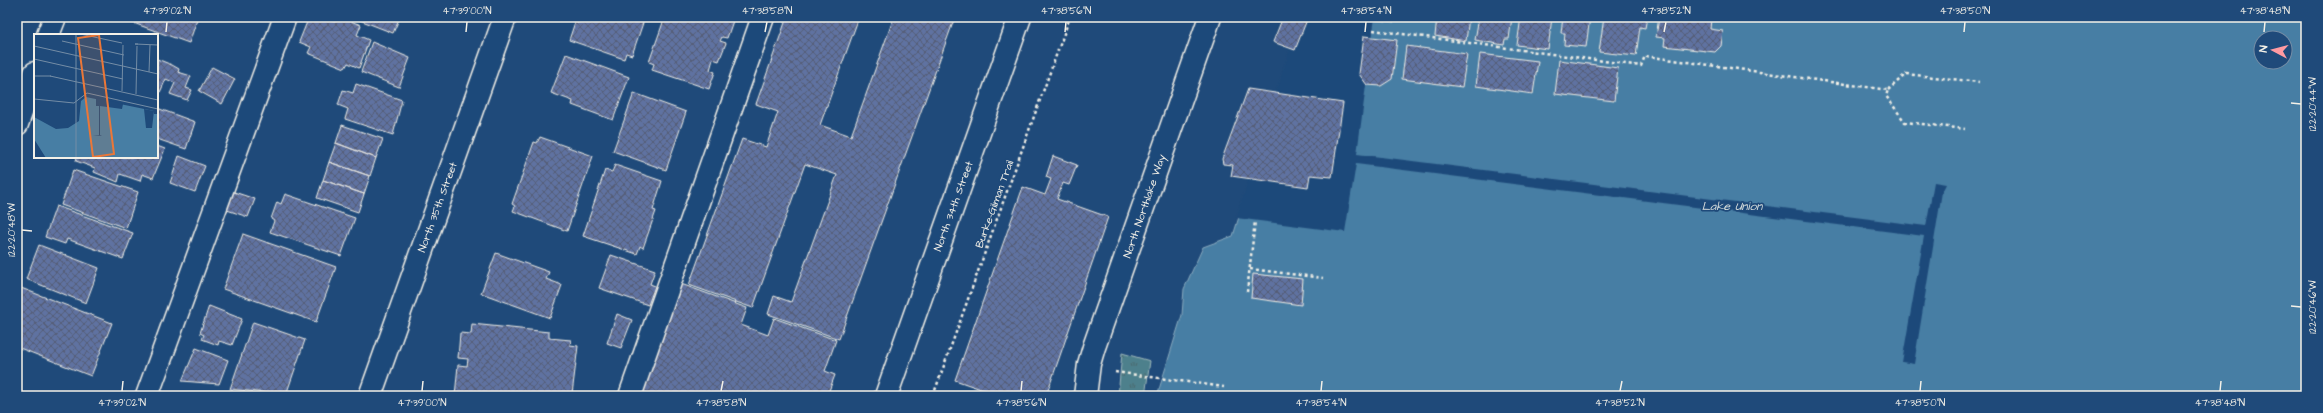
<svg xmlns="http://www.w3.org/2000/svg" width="2323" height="413" viewBox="0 0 2323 413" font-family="'Architects Daughter',sans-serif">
<defs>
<pattern id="park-tufts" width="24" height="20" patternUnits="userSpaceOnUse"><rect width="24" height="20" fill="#4d808c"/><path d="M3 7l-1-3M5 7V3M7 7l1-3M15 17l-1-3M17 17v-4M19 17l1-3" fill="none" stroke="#4b676c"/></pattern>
<pattern id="building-cross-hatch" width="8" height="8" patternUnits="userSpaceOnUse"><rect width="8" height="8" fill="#5e72a1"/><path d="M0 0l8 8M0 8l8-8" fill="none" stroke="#545d74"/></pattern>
</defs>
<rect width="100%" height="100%" fill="#1f4a7a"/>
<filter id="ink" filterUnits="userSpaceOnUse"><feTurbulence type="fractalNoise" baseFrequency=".025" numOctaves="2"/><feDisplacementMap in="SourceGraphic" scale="8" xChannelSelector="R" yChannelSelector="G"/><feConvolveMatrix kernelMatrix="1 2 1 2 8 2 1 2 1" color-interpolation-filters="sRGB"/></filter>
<g filter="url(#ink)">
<path fill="url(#park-tufts)" stroke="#a0b8ba" d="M1122 353 1150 361 1145 396H1118Z"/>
<path fill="#477ea4" stroke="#8cacbf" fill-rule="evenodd" d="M1302 17H2306V396H1157L1182 315 1184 289 1203 247 1233 236ZM2261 38H2285V62H2261Z"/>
<path fill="#1f4a7a" d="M1300 17H1375L1357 154 1926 226 1934 182 1946 184 1942 192 1914 364 1902 362 1924 236 1356 164 1345 232 1236 218Z"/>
<path fill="url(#building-cross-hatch)" stroke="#f4f1e8" d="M126 17H198L189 43 125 20Z
M309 17H322L335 22 337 17H340L361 25 357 35 369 40 359 68 348 63 345 68 308 53 311 47 299 42Z
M352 17H400L393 33Z
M580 17H645L632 55 626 53 624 59 569 40 575 22 578 23Z
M665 17 734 18 727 38 722 37 720 41 726 43 719 61 713 59 710 70 715 72 709 89 652 70 654 64 649 62Z
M787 17H859L820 125 851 136 894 17H955L839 339 768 314 774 296 791 302 837 175 805 164 753 308 689 285 742 139 766 147 778 112 756 104Z
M1283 17H1308L1295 50 1273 42Z
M1357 17H1394V22Z
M1437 17H1469L1466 41 1435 36Z
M1479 17H1512L1509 39H1505L1504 45 1475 40Z
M1521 17H1552L1548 49 1517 45Z
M1563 17H1590L1586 47 1564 45 1565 33H1561Z
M1604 17H1647L1645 28 1640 27 1636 56 1599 52Z
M1659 17H1702L1711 19 1710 29 1723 31 1721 46 1715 52 1664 46 1665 38 1656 37Z
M1364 36 1397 40 1392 79 1381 86 1367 85 1359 74Z
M372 42 410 58 399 87 361 72Z
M1406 46 1467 54 1462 87 1402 79Z
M566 54 629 77 613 120 572 105 573 101 551 93Z
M1480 54 1538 61 1533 94 1476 86Z
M157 59 172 65 179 69 178 72 191 76 186 88 192 90 187 100 170 94 175 83 166 79 157 99Z
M1559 60 1618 68 1614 101 1555 94Z
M212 67 235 79 222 104 199 91Z
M356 84 402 100 393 135 345 119 348 109 338 105 343 90 353 93Z
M1248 89 1343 103 1332 177 1310 175 1308 187 1231 176 1233 165 1223 164 1222 159Z
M634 93 686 112 666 170 613 151Z
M157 108 195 122 186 149 157 139Z
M342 125 383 139 376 158 336 143Z
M540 137 593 156 567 231 513 211 515 206 512 204 534 142 537 143Z
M336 143 376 158 370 176 329 162Z
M157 146 165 149 153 178 142 174 140 181 120 174 118 182 94 172 95 168 76 161 77 157H157Z
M179 156 205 166 195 192 170 183Z
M1053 156 1077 165 1069 185 1063 183 1057 199 1108 217 1046 396H1001L955 380 1023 187 1045 195 1051 179 1046 177Z
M329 162 370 176 364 194 323 180Z
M615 165 662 181 653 210 656 211 643 248 640 246 637 254 583 236 605 170 612 172Z
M73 170 138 192 126 228 61 205Z
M323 180 364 194 358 212 317 198Z
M228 190 255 199 248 217 221 208Z
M285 194 355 218 341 256 270 232 274 221 271 219 277 202 281 204Z
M56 206 133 233 123 259 67 239 65 244 45 237Z
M243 234 336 267 316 322 223 289Z
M39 245 99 268 86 303 26 279Z
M496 253 549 272 546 279 562 285 550 318 481 293Z
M611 255 655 270 650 284 655 286 648 305 599 288Z
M1253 274 1303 279 1301 305 1251 298Z
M681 284 747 308 741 325 768 335 774 318 836 340 825 371 835 375 827 396H640Z
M21 288 112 323 91 376 17 347V297Z
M209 306 242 319 232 345 219 341 218 345 202 339 204 335 200 333Z
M617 314 632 320 621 348 607 343Z
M253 322 305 340 286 395 230 389Z
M472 324 549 332V338L571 340 570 345 578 346 572 394 565 393V396H455L458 365 467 366 468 359 458 358 460 333 471 334Z
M196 348 228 360 219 384 182 381Z"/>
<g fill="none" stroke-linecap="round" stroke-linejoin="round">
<defs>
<path id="minor" d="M48 35 55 17
M17 124 35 73
M147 396 285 17
M370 396 505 17
M630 396 763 17
M886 396 1020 17
M1085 396 1089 364 1094 347 1210 17"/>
</defs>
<use href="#minor" stroke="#f4f1e8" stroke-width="25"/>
<path stroke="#f4f1e8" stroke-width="2.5" stroke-dasharray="3 3" stroke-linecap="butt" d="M1373 30 1641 66 1645 56 1888 90 1886 96 1905 122 1965 129
M1888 90 1906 74 1979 82
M1250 269 1323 278
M1247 292 1255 221
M1115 372 1224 387
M933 396 1070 17"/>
<use href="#minor" stroke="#1f4a7a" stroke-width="22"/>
</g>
</g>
<path fill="none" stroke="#f4f1e8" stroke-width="1.5" d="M166 32 167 22M466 32 467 22M765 32 767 22M1065 32 1066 22M1365 32 1366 22M1664 32 1666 22M1964 32 1965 22M2264 32 2265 22M2291 103 2301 104M22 230 32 231M2291 306 2301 307M122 391 123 381M422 391 423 381M721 391 723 381M1021 391 1022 381M1321 391 1322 381M1620 391 1622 381M1920 391 1921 381M2220 391 2221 381"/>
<g text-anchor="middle" stroke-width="3.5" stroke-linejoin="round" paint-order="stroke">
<g font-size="11" fill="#f4f1e8" stroke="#1f4a7a">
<text transform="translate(994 204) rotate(-70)" y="4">Burke-Gilman Trail</text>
<text transform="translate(953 206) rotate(-70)" y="4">North 34th Street</text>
<text transform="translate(1144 206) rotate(-71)" y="4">North Northlake Way</text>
<text transform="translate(437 207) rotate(-70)" y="4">North 35th Street</text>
</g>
<g font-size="12" font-style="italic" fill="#dae0de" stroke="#1f4a7a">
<text x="1732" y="210">Lake Union</text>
</g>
</g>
<g transform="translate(34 34)">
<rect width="124" height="124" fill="#1f4a7a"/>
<path d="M52 63 120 77V80H124V124H12L0 105V83L22 95 34 94 45 87 47 67Z" fill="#477ea4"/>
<path d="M62 64 89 70 88 75 66 72V101L68 102 59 101H65V72H62ZM110 75 120 77 118 94H112Z" fill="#1f4a7a"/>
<path fill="none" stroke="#748da6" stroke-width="1" d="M42 0V124M46 0 88 9M28 7 90 21M104 10H101L124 11M0 12 124 40M0 25 89 45M115 38 116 11M0 42H17M16 42 124 66M88 57 89 11M102 60 103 12M0 65 40 69 53 59 124 75"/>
<path fill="#ea7738" fill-opacity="0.15" stroke="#ea7738" stroke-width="2" d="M65 1 80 120 59 123 44 4Z"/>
<rect width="124" height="124" fill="none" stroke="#f4f1e8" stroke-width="2"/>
</g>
<rect width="2323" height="413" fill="none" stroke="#1f4a7a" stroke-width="44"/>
<g transform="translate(2273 50) rotate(277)"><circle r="19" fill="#1f4a7a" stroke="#748da6"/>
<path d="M0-3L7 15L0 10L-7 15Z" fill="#ff9aa2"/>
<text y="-6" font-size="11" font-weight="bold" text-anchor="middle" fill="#f4f1e8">N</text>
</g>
<rect x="22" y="22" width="2279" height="369" fill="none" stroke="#f4f1e8" stroke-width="1.5"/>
<g font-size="10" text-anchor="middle" fill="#f4f1e8">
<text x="167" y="14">47°39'02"N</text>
<text x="467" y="14">47°39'00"N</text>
<text x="767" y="14">47°38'58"N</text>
<text x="1066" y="14">47°38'56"N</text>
<text x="1366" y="14">47°38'54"N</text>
<text x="1666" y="14">47°38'52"N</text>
<text x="1965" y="14">47°38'50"N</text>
<text x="2265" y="14">47°38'48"N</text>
<text transform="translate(2312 104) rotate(-90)" y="4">122°20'44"W</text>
<text transform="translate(11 230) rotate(-90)" y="4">122°20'48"W</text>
<text transform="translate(2312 307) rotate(-90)" y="4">122°20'46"W</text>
<text x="122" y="406">47°39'02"N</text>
<text x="422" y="406">47°39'00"N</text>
<text x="721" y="406">47°38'58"N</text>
<text x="1021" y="406">47°38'56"N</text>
<text x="1321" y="406">47°38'54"N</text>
<text x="1620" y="406">47°38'52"N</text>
<text x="1920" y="406">47°38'50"N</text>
<text x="2220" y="406">47°38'48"N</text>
</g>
</svg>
